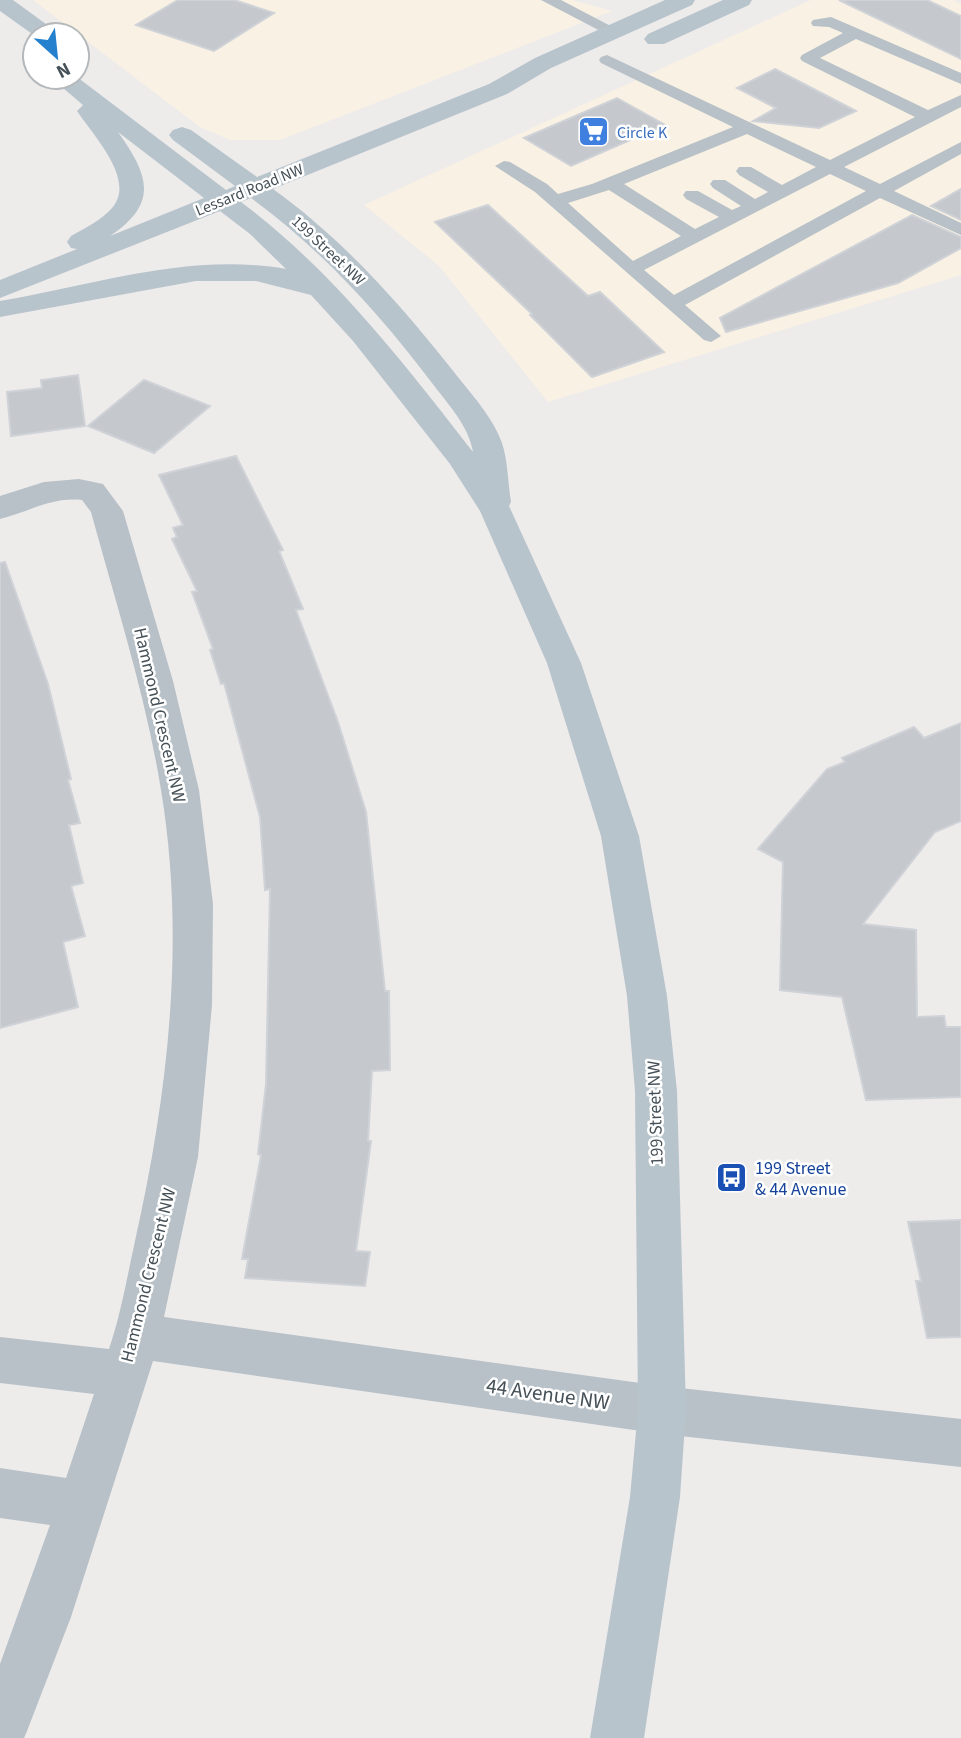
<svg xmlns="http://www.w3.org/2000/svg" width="961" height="1738" viewBox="0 0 961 1738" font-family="'Source Sans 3',sans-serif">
<rect width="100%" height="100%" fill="#eeebeb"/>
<path fill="#f9f1e3" d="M33 0H572L612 11 280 140H230L200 127Z
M811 0H953L961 4V275L548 402 439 266 364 205Z"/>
<path fill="#c5c9ce" stroke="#cfd2d7" stroke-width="2" d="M178 0H234L274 13 214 51 136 25Z
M839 0H927L961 16V59Z
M775 69 856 111 819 128 753 121 776 108 737 88Z
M617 98 665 125 571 166 524 138Z
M961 189V220L931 206Z
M488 205 588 296 600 292 664 352 592 377 530 315 532 314 435 222Z
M912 215 961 237V248L898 283 726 332 720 318Z
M78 375 85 426 11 436 7 392 42 388 41 380Z
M144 380 210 406 154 453 88 426Z
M236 456 283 550 279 551 303 609 296 610 338 722 366 812 385 991H389L390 1070 372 1071 368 1141H371L356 1251 370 1252 365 1286 245 1278 248 1259H242L261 1155 258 1154 266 1084 270 889 265 890 260 817 224 683 221 684 210 650 213 649 192 592 197 591 172 539 177 537 173 528 183 525 159 475Z
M5 562 48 684 71 779 68 780 80 823 69 825 83 883 71 886 85 936 63 942 78 1007 0 1028V563Z
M961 723V821L935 832 863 924 916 930 917 1017 944 1016 946 1027H961V1097L866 1100 842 997 780 990 783 862 758 849 827 769 845 762 842 758 914 727 924 738Z
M961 1220V1337L927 1338 916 1281H921L908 1222Z"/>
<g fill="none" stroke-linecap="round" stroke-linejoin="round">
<path fill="#b7c1c7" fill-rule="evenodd" d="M541 0H561L622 32 620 35H608Z
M831 17 961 73V84L856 39 820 58 928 110 961 95V107L844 167 880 184 961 142V154L894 191 961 223V235L880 198 685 305 721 336 711 342 704 340 535 192 495 166 504 161 510 162 547 184 558 194 592 184 733 127 601 63 599 60 601 57 607 55 830 160 915 117 802 61 800 58 802 55 843 33 829 27 813 26 811 23 813 20ZM747 134 816 167 782 185 751 167H739L736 171 739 175 768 192 755 199 725 180H713L710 184 713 188 741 206 732 210 698 191H686L683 195 686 199 719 217 695 229 624 184ZM830 174 866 191 674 295 644 270ZM609 190 681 236 633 261 568 203Z"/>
<path fill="#b7c1c7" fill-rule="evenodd" d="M79 479 103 484 123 511 173 681 199 790 213 904 212 1005 198 1157 164 1317 662 1386 679 1393 686 1410 679 1427 662 1434 153 1361 71 1617 27 1731 24 1738H0V1664L50 1525 0 1518V1468L66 1478 94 1394 0 1383V1337L109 1349C121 1314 127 1277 135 1241 168 1094 186 940 161 790 146 696 116 604 91 512L82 500C50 497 29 512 0 519V496L44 482Z"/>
<path fill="#b7c1c7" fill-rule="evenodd" d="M662 1386 961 1419V1467L662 1434 645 1427 638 1410 645 1393Z"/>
<path fill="#b8c4cc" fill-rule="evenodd" d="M0 0H13L61 35 35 36 0 11Z
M665 0H695L692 5 551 68 507 94 273 189C344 240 400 304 454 372 471 394 493 417 502 443 508 461 508 484 511 502L509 506 581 663 639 836 667 996 677 1091 686 1410 680 1497 644 1738H590L630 1497 638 1410 635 1091 627 996 601 836 547 663 480 511 450 464 353 341 311 295 256 281H196L0 317V301C95 285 189 252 286 269L250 234 220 211 0 298V280L77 249 71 248 67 242 71 236C85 228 102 220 112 208 137 180 92 134 77 111L83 105 50 77H77L226 190 235 186 173 140 169 135 173 130 182 127 191 130 257 177 489 84 535 58ZM118 132 204 198 110 236C160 203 148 174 118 132ZM251 198C322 250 379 313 432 383 447 403 469 426 473 452 404 363 332 270 241 202Z
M723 0H752L749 5 664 44H648L644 39 648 34Z"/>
</g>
<defs>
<symbol id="supermarket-square" viewBox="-11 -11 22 22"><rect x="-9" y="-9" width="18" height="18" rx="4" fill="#3f7fe0" stroke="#fff"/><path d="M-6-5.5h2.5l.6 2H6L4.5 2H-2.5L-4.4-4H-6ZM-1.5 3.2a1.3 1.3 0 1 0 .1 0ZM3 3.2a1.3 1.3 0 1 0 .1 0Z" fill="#fff"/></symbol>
<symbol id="bus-square" viewBox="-11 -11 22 22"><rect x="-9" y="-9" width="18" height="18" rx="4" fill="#1a4fb4" stroke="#fff"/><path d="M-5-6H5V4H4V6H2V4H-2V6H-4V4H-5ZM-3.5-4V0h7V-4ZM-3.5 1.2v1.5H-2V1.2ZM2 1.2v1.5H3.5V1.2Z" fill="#fff"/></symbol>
</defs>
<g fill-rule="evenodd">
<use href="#supermarket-square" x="576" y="114" width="35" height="35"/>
<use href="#bus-square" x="714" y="1160" width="35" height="35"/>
</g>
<g text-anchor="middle" stroke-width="5" stroke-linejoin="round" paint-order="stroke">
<g font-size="16" fill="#366cbe" stroke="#fff" text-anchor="start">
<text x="617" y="138">Circle K</text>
</g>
<g font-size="16" fill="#455057" stroke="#fff">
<text transform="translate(249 189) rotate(-22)" y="6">Lessard Road NW</text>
<text transform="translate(329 250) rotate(43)" y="6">199 Street NW</text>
</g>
<g font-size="18" fill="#455057" stroke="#fff">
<text transform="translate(160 715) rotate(77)" y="6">Hammond Crescent NW</text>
<text transform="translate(655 1113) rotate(-92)" y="6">199 Street NW</text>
<text transform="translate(148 1275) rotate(-76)" y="6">Hammond Crescent NW</text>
</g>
<g font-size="18" fill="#164399" stroke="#fff" text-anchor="start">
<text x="755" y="1174">199 Street<tspan x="755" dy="21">&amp; 44 Avenue</tspan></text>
</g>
<g font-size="21" fill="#455057" stroke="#fff">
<text transform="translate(548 1394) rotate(8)" y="7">44 Avenue NW</text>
</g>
</g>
<g transform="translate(56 56) rotate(153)"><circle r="33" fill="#ffffff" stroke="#b5b9bc" stroke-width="2"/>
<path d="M0-5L12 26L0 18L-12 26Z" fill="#2580ce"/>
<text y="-10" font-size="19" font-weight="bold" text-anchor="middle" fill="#455057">N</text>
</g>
</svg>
